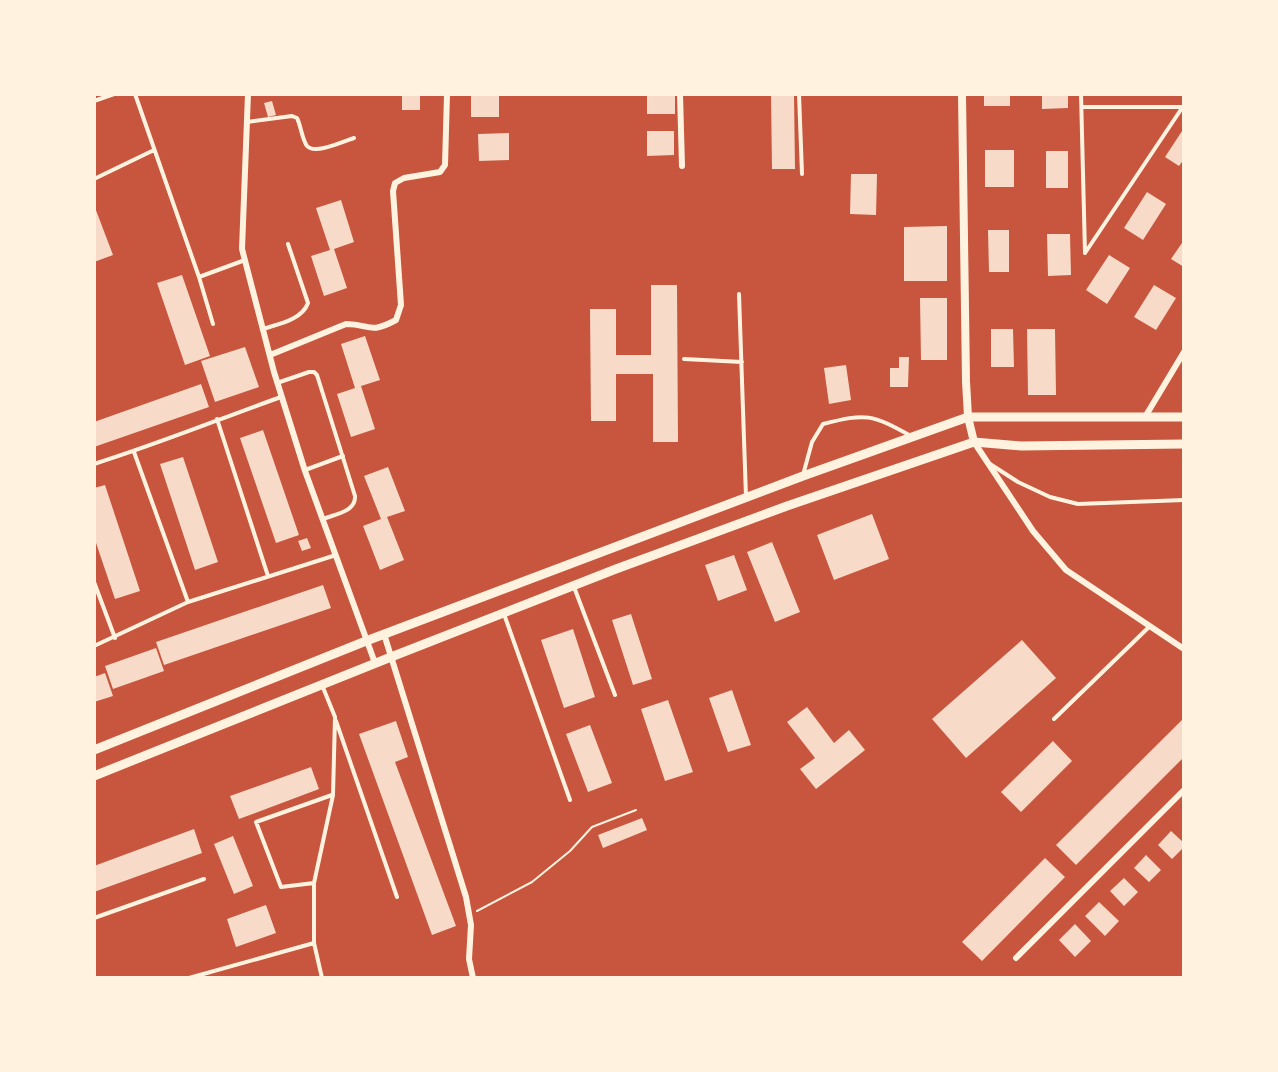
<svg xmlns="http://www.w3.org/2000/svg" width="1278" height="1072" viewBox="0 0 1278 1072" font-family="'IBM Plex Sans',sans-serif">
<rect width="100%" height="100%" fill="#c8553d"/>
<path fill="#f7dbc8" d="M402 94H420V110H402Z
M471 94H499V117H471Z
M647 94H675V114H647Z
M771 94H794L795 169H772Z
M984 94H1010V106H984Z
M1042 94H1068V108L1042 109Z
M272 101 276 115 268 117 264 103Z
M1184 128V159L1179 166 1165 157Z
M647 131H674V155L647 156Z
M509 133V160L479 161 478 134Z
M985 150H1014V187H985Z
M1046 151H1068V188H1046Z
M851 174H877L876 215 850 214Z
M1147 192 1166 204 1143 240 1124 228Z
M341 200 354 242 334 249 347 288 324 296 311 256 330 250 316 208Z
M94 205 113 255 94 262Z
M947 226V281H904V227Z
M988 230H1009V272H989Z
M1047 234H1070L1071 275 1048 276Z
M1184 240V267L1171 259Z
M1109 255 1130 268 1107 304 1086 290Z
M182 275 210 356 185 365 157 283Z
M651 285H677L678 442H653V374H616V421H591L590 309H616V355H651Z
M1154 285 1176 298 1156 330 1134 317Z
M920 298H947V360H921Z
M991 329H1013L1014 367H991Z
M1027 329H1055L1056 395H1028Z
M365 336 380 380 361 386 375 429 351 437 337 394 355 388 341 344Z
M245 347 259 387 215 402 201 361Z
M899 357H909L908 387H890V368H899Z
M846 365 851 400 829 404 824 368Z
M201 384 209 407 94 447V422Z
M263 430 299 535 276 543 240 438Z
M183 457 218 562 195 570 160 464Z
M388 467 405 511 387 517 404 560 380 570 363 526 381 519 364 476Z
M105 485 140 591 115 599 94 537V488Z
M872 514 889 559 834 580 817 535Z
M307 538 311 548 302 551 298 541Z
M772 542 800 612 775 622 747 552Z
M734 555 747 590 718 601 705 565Z
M323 585 331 608 164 665 156 642Z
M631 614 652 679 633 685 612 620Z
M573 629 595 697 564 708 541 640Z
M1022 640 1056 678 966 758 932 719Z
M156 648 164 671 113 689 105 666Z
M105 673 113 696 94 702V677Z
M732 690 751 745 728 752 709 698Z
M668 700 693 772 665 781 641 709Z
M807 707 834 743 849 730 865 750 816 789 800 769 815 758 787 722Z
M1184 718V757L1076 865 1056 845Z
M396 721 408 757 395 762 456 926 432 935 359 734Z
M590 725 612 783 588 792 566 734Z
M1053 741 1072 761 1021 812 1001 792Z
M311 767 319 789 239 819 230 796Z
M642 818 647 830 603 848 598 835Z
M194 829 202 853 94 892V866Z
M1171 831 1184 843V847L1172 859 1158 845Z
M233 836 253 886 234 894 214 844Z
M1146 855 1161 870 1149 882 1134 868Z
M1045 858 1065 877 982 961 962 942Z
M1124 878 1138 892 1124 906 1110 891Z
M1099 902 1119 921 1105 936 1085 916Z
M266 905 276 933 236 947 227 919Z
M1075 924 1091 941 1075 957 1059 940Z"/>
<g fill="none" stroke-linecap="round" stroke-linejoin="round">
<path stroke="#fff3e0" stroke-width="2" d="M477 911 532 882 570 851 592 827 636 810"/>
<path stroke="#fff3e0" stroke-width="4" d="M135 94 199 277
M799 94 802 174
M1081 94 1085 253
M94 101 114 94
M1082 107H1182
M247 122 292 116 297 118C301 126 302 139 307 146 315 155 344 141 354 138
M94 179 154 150
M1085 253 1184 105
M739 294 746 497
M213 324 199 277 245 260
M263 329C278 324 302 320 308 303L288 244
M684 359 742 362
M277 383 309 372H314L317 375 355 496C356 512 335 514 323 519
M217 419 268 576
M134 452 188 602
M94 464C158 444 219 419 281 397
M990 464 1018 482 1050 497 1078 504 1184 500
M305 470 343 456
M803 475 812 442 823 424C867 413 871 414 911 436
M94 582 115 638
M574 587 615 695
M504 614 570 800
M94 646 188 602 336 555
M1054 719 1149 627
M336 721 397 897
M314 883 281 887 256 822 332 795
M94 918 204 879
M189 978 314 943
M322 978 314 943V883L333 795 335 717 322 685"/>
<path stroke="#fff3e0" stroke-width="6" d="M248 94 242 249 274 372 305 471 375 663
M680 94 682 166
M270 355 346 324C371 324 368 335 396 320L401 305 393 191 395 183 404 178 440 172 445 165 447 94
M1145 417 1184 352
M974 442 1033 531 1066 570 1184 649
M384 634 466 897 471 925 469 959 473 978
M1016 958 1184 790"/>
<path stroke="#fff3e0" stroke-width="8" d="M962 94 966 381 968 417 974 442"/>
<path stroke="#fff3e0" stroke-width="9" d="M94 750 366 641 803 476 968 417H1184
M94 776 391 657 616 569 787 506 974 442 1021 446 1184 444"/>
</g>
<rect width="1278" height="1072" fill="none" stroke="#fff3e0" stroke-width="192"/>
</svg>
